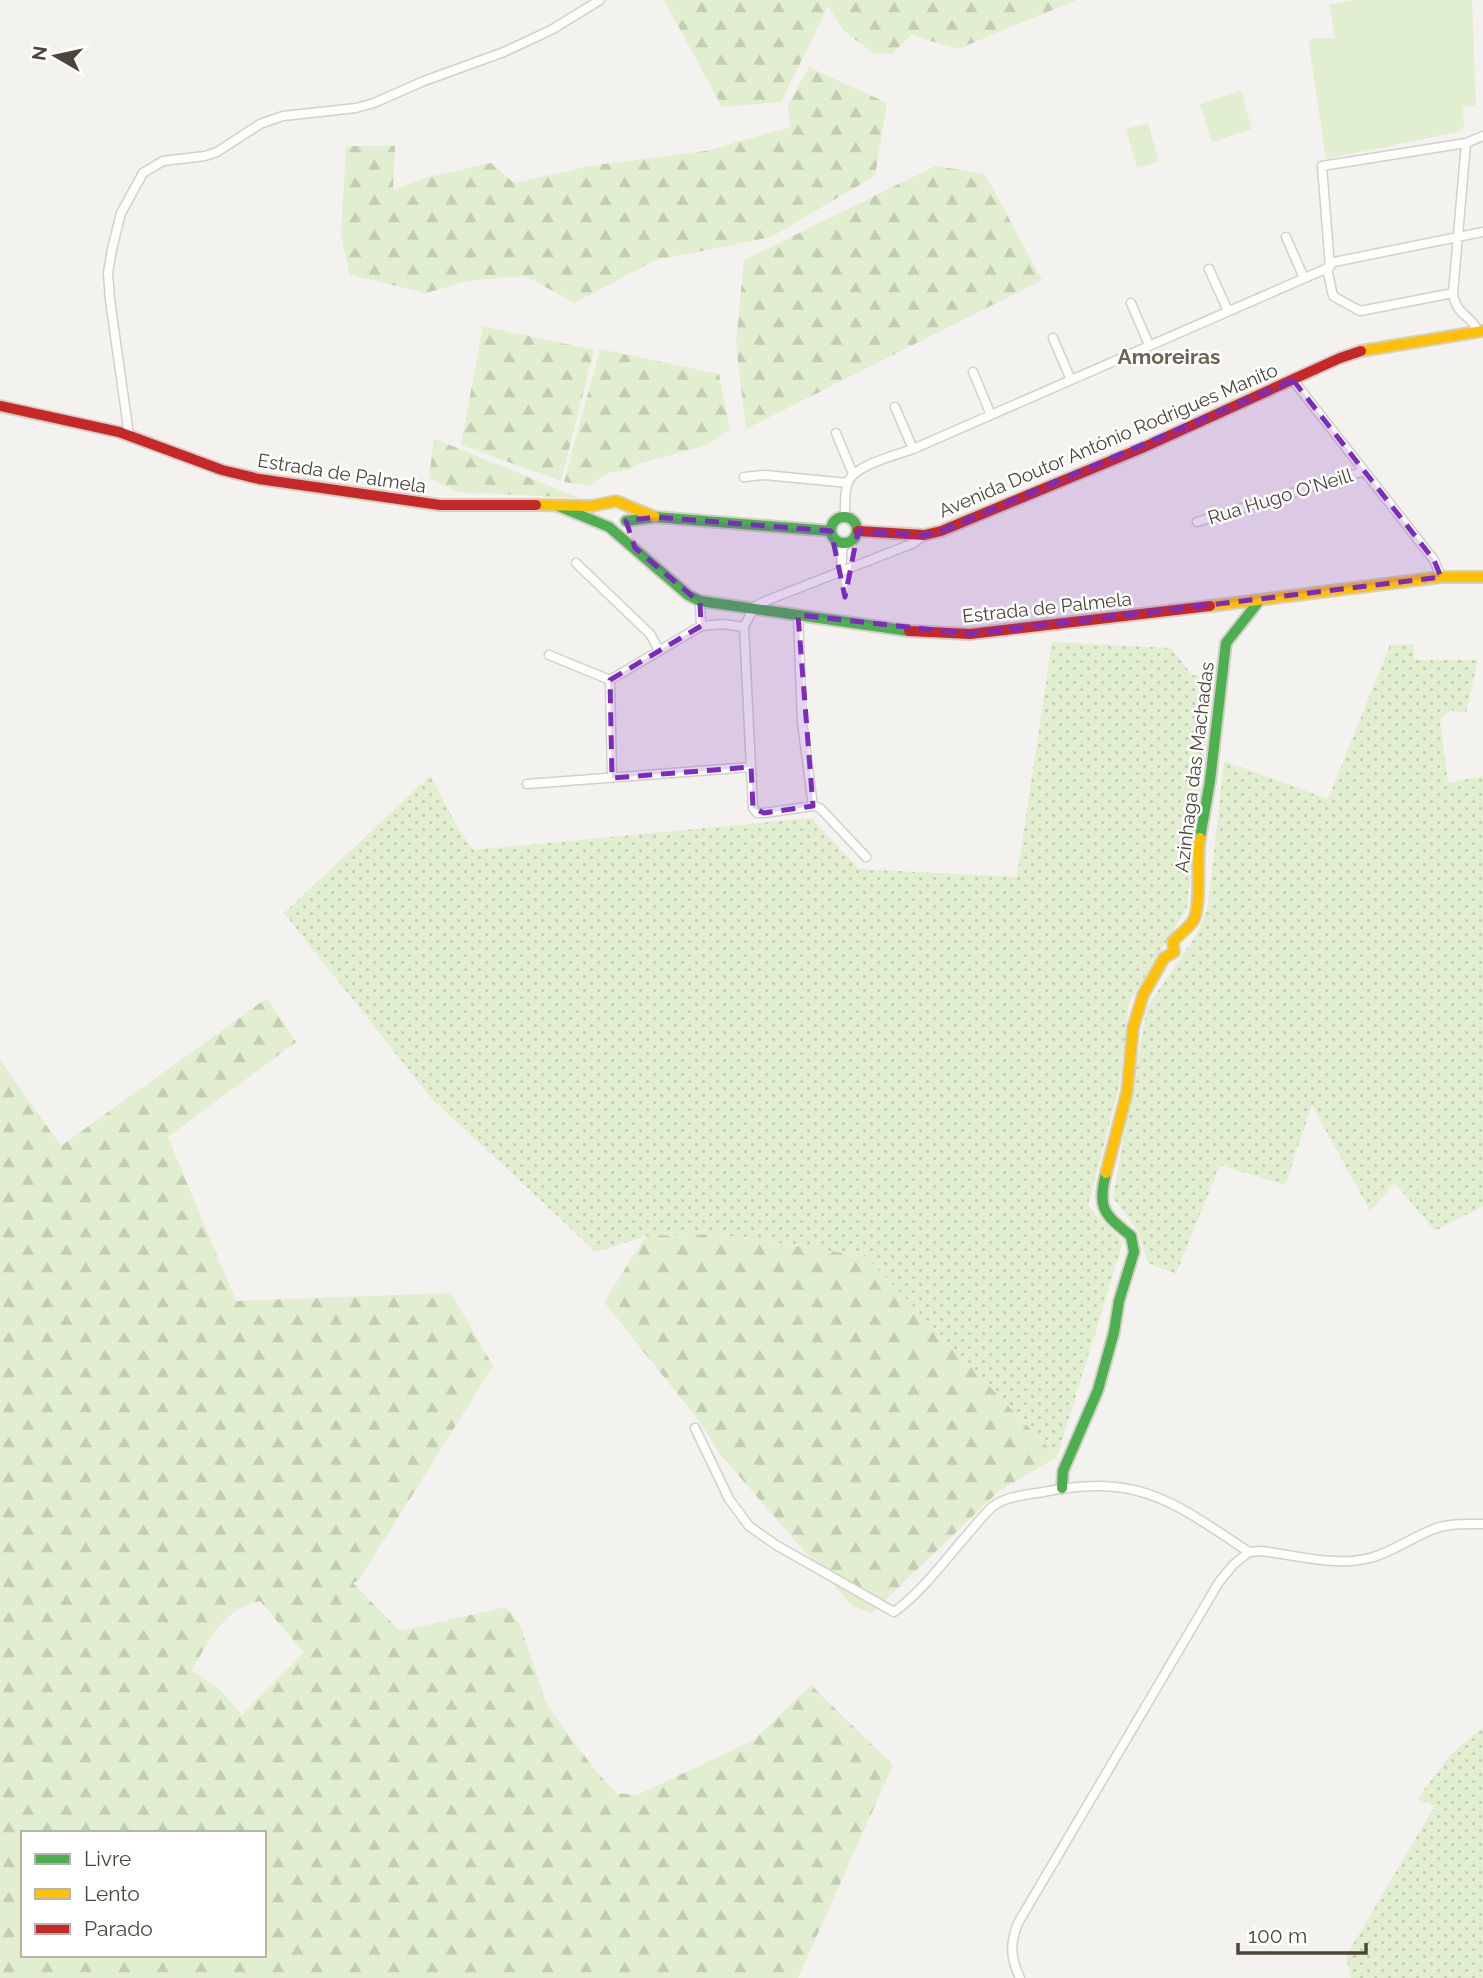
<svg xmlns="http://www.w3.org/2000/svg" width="1483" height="1978" viewBox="0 0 1483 1978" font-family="Raleway,sans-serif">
<defs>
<pattern id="grass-dots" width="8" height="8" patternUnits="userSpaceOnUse" patternTransform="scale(1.75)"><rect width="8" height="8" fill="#e1eecf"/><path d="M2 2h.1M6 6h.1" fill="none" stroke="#c3cdb2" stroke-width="1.8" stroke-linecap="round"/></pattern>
<pattern id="forest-firs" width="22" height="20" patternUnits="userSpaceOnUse" patternTransform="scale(1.75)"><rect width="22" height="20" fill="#e1eecf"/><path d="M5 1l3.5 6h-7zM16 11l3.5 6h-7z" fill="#c3cdb2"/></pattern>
</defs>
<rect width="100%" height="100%" fill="#f4f2ee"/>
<path fill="url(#grass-dots)" d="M1052 642 1171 648 1192 675 1214 678 1187 908 1129 1003 1119 1087 1088 1206 1123 1242 1057 1457 865 1256 716 1234 646 1236 596 1252 431 1098 284 913 430 776 458 828 473 850 811 818 859 869 1017 877Z
M1414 644V660H1478L1466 713 1450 710 1440 721 1448 783 1483 776V1206L1435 1231 1395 1183 1370 1211 1312 1105 1285 1185 1220 1165 1176 1274 1148 1263 1138 1231 1113 1198 1147 1007 1197 934 1208 906 1224 761 1328 799 1390 645Z
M1483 1727V1978H1351L1346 1956 1435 1806 1417 1799 1451 1754Z"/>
<path fill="url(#forest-firs)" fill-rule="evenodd" d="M664 0H1077L958 49 911 35 892 54 873 53 844 31 828 6 781 102 722 107Z
M809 67 887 103 875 176 771 237 656 260 574 303 526 276 467 281 426 293 350 275 341 235 346 146H395L393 190 428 177 491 163 514 183 589 166 705 151 791 127 787 107Z
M935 166 985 174 1042 280 746 429 736 343 744 260Z
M483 326 594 350 561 481 461 445Z
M600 349 719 374 730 429 708 445 638 464 628 470 608 473 589 486 564 482Z
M434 439H435L580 498 458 492 429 478Z
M267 998 296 1042 168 1137 236 1301 451 1293 493 1366 359 1580 353 1583 400 1631 506 1607 520 1625 547 1705 595 1770 616 1793 637 1795 754 1740 811 1685 893 1765 798 1978H0V1060L61 1146ZM260 1601 304 1653 242 1715 220 1690 191 1670C210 1641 223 1608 260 1601ZM23 1833H264V1955H23Z
M716 1234 865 1256 1057 1457 999 1491 872 1613 852 1606 719 1453 700 1422 604 1302 646 1236Z"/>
<path fill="#e1eecf" d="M1354 0H1472L1476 105 1463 107 1464 124 1462 131 1326 159 1309 45 1310 39 1335 38 1329 5Z
M1241 91 1252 129 1212 142 1200 104Z
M1148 123 1159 162 1137 168 1126 129Z"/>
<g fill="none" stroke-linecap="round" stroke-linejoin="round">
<defs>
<path id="street" d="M1466 143 1453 293C1456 317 1473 315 1477 331
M1286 237 1304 278
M1329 263 1483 232
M1327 268 1333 296 1360 311 1453 293
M1209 269 1228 311
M1131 303 1149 345
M1053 338 1071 380
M973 372 991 415
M1293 380 1434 560 1441 577
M895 407 913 449
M836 433 853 474
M129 435 110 300 108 273 112 249 121 213 143 173 163 161 205 156 217 152 260 124 283 116 356 108 374 103 424 81 504 52 551 30 600 0
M744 477 765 475 848 483
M845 517C845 506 844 493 848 482 855 465 896 455 913 449L1330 267 1322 166 1466 143 1483 136
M1197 522 1364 471
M576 563 650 634 659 650
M841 570 843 544
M700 601 701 626 723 624 744 627 754 607 763 602 914 543 924 535
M798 615 802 722 813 806
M744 627 753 808 757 813H764L813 806 820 808 866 857
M549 655 610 680 701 626
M610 680 612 778
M527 784 751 767
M695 1428 729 1499 749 1526 776 1545 894 1612C922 1592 944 1561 967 1535 975 1526 983 1515 992 1507 1006 1496 1026 1495 1043 1492 1139 1473 1172 1501 1249 1552
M1249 1552 1261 1551C1295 1555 1336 1567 1370 1558 1393 1552 1412 1537 1434 1529 1449 1523 1467 1524 1483 1524
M1020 1978C1010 1957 1010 1944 1018 1923L1219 1582 1234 1564 1249 1552"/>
<path id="fast" d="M558 506 609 527 688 595 700 601 909 631
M831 530a13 13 0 1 1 26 0a13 13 0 1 1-26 0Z
M626 521 655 517 831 531
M1200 838 1210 781 1226 643 1259 601
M1062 1488 1063 1471 1098 1390 1114 1332 1119 1301 1134 1252 1131 1236C1104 1214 1097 1209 1106 1173"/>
<path id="slow" d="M1361 351 1483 331
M536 505 592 506 616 501 655 517
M1210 606 1441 577H1483
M1106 1173 1127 1092 1133 1028 1143 995 1164 958 1174 952 1173 941C1179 935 1188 928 1193 921 1202 907 1196 858 1200 838"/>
<path id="jam" d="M0 406 119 432 222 470 259 479 440 505H536
M858 531 924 535 941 531 1142 448 1340 358 1361 351
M909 631 970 634 1210 606"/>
</defs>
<use href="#street" stroke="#d2d0cb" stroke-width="11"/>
<use href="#fast" stroke="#d3cfc5" stroke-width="14"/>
<use href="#slow" stroke="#d3cfc5" stroke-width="14"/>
<use href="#jam" stroke="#d3cfc5" stroke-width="14"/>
<use href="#street" stroke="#fdfdfc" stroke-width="8"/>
<use href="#fast" stroke="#4caf50" stroke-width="10"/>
<use href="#slow" stroke="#ffc107" stroke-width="10"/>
<use href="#jam" stroke="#c62828" stroke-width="10"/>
</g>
<path fill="#7b2cbf" fill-opacity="0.2" stroke="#7b2cbf" stroke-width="5" stroke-dasharray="14 9" stroke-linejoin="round" d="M1293 380 1434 560 1441 577 970 634 798 615 813 806 764 813 753 808 751 767 612 778 610 680 701 626 700 603 635 548 626 521 655 517 831 531 845 597 858 531 924 535 941 531Z"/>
<g text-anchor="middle" stroke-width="5" stroke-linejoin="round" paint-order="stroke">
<g font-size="19" fill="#4b4439" stroke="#fff">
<text transform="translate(1108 440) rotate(-23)" y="7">Avenida Doutor António Rodrigues Manito</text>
<text transform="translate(342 473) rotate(9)" y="7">Estrada de Palmela</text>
<text transform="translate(1280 496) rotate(-17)" y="7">Rua Hugo O'Neill</text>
<text transform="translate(1047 607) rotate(-6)" y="7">Estrada de Palmela</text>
<text transform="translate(1194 767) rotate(-83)" y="7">Azinhaga das Machadas</text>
</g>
<g font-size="21" font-weight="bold" fill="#6e6250" stroke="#fff">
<text x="1169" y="364">Amoreiras</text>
</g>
</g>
<rect x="21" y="1831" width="245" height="126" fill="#ffffff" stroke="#b7b4b0" stroke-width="2"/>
<rect x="35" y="1854" width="35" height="10" fill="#4caf50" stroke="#b7b4b0" stroke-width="2"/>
<text x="84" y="1866" font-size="21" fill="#4b4439">Livre</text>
<rect x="35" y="1889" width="35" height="10" fill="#ffc107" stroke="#b7b4b0" stroke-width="2"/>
<text x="84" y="1901" font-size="21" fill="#4b4439">Lento</text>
<rect x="35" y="1924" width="35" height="10" fill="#c62828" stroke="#b7b4b0" stroke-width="2"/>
<text x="84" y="1936" font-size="21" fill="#4b4439">Parado</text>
<g transform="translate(56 56) rotate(279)" stroke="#ffffff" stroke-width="5" paint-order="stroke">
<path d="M0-5L12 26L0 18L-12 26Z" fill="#4b4439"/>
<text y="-10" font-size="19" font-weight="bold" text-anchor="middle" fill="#4b4439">N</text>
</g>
<path d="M1238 1943v10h128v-10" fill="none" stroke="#4b4439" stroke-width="3.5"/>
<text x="1248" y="1943" font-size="21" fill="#4b4439" stroke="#ffffff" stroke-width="5" paint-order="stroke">100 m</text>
</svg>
